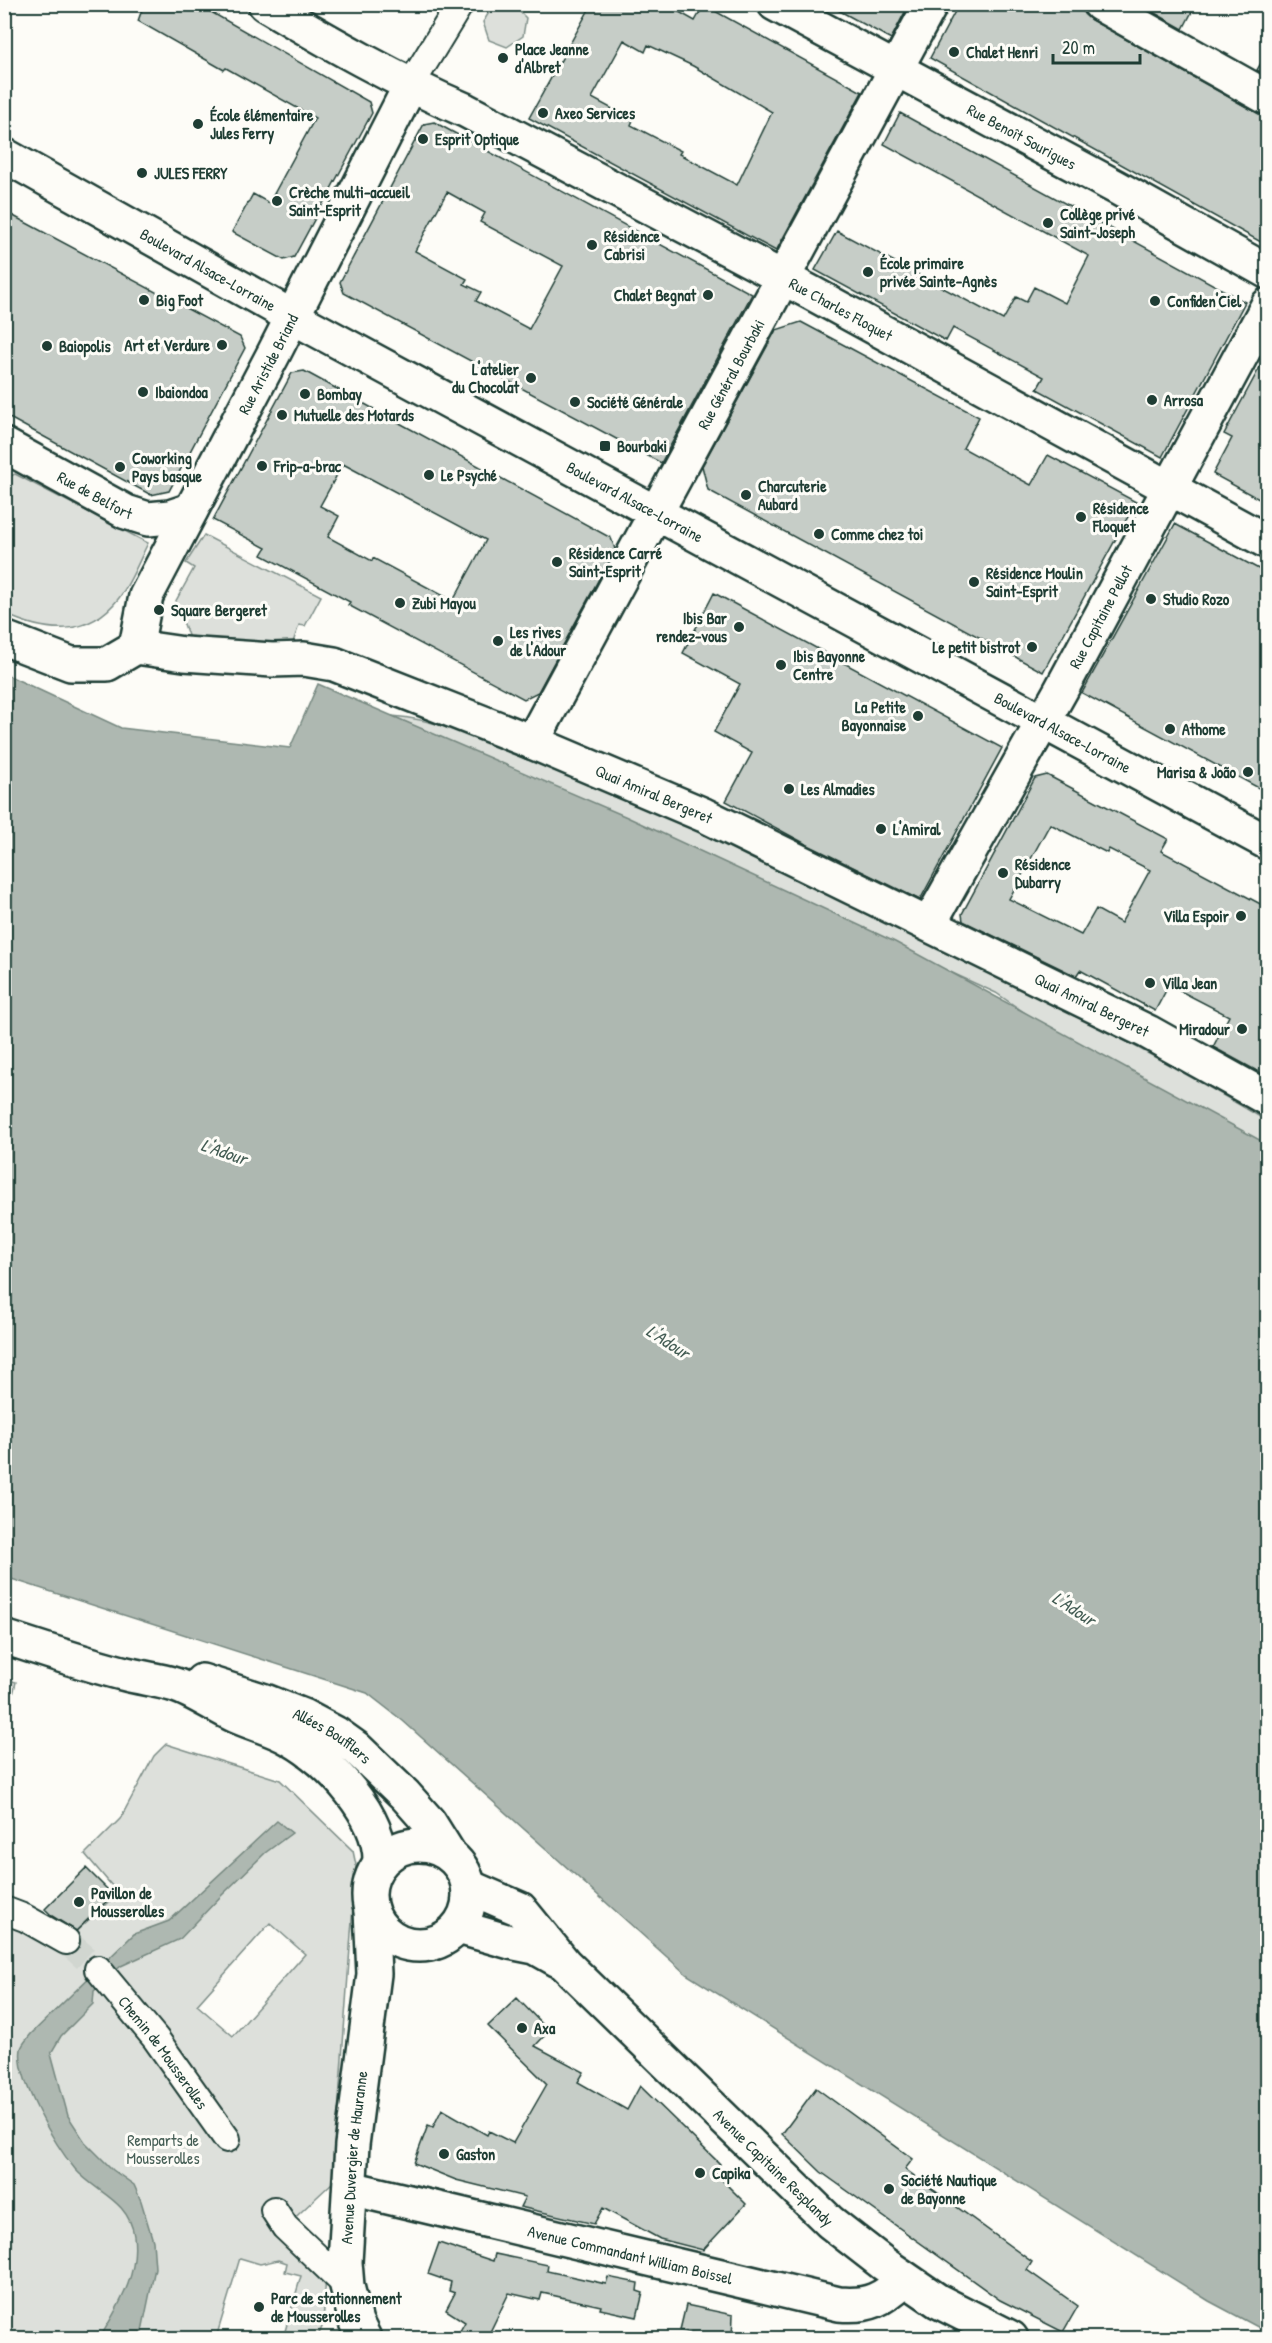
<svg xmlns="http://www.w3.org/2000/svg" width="1272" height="2343" viewBox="0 0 1272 2343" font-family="'Patrick Hand',sans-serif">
<rect width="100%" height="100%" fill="#fdfcf7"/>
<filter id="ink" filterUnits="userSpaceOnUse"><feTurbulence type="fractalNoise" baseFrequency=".0167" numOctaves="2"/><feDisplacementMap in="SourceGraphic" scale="12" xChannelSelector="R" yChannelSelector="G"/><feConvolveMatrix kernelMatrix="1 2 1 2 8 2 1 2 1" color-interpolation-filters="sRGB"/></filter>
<g filter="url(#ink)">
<path fill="#dde0db" stroke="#7e8e88" stroke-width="1.5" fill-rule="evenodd" d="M506 5H513L526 18 523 36 507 47 489 40 483 22 493 6Z
M15 474 148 543C139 561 131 582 119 598 88 638 46 633 5 614V483L8 477Z
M204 535 321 596 305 626 299 625 290 651 192 647 184 624 172 608 194 568 186 563Z
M392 716C437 719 481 739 522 756 582 780 642 805 700 832 893 922 1085 1013 1267 1121V1147L1056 1034 996 993Z
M5 1679 16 1682 5 1727 4 1679Z
M166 1744 280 1780 353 1851 356 1865 333 2182 285 2227 326 2274 323 2325 317 2338H283L301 2276 285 2272 287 2263 278 2260 260 2264 240 2258 216 2338H5V1918L60 1946 118 1893 85 1854 120 1819 154 1756ZM270 1923 305 1954 233 2036 197 2005Z"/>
<path fill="#aeb8b1" stroke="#75877f" stroke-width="1.5" d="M5 674 121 728 290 748 318 684 627 817 895 942 1267 1144V2332L1209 2301 686 1974 403 1721 367 1693 5 1577Z
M277 1821 292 1833 265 1853 221 1896 180 1939 121 1966 94 1991 93 2004 61 2036 51 2053 68 2116 85 2142 113 2170 134 2185 141 2201 153 2241 155 2268 141 2336 139 2338H100C118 2306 139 2276 134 2236 129 2200 96 2193 75 2169 56 2146 16 2080 21 2049 22 2044 28 2038 31 2034L134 1934 169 1921Z"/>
<path fill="#c6cdc7" stroke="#1f3d34" stroke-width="1.5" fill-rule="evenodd" d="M144 4H197L369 102 372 113 294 257 284 260 232 232 253 194 269 203 315 118 226 68 224 70 138 21Z
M592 4H665L695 21 704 5 862 92 776 251 529 118ZM624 40 645 52 648 45 693 66 772 112 737 185 679 154 681 151 631 125 633 120 592 98Z
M827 4H909L891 39Z
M959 4H1081L1084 14 1091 20 1259 114 1268 117V246L930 58Z
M1139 4H1196L1183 29Z
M1268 51V76L1257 70Z
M900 113 1245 302 1162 457 1037 389 1044 377 953 328 946 341 815 270 837 231 1003 320 1016 297 1026 302 1034 287 1065 303 1089 256 884 144Z
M434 122 752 294 661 463 344 293 340 282 424 124ZM447 192 485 213 480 222 563 266 529 329 476 301 481 292 464 284 467 279 415 251Z
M4 211 240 337 245 348 169 491 151 495 4 415Z
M801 322 979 417 963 448 1031 485 1048 455 1136 502 1043 672 708 490 702 466 776 330Z
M1268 352V504L1213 474 1232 438 1224 434Z
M304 371 611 538 615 549 538 692 524 699 348 605 350 602 262 555 266 548 213 520 292 373ZM343 464 486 540 453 601 373 558 372 561 328 537 339 516 320 506Z
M1175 524 1268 574V793L1082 693Z
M714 593 1002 748 920 900 804 843 726 801 752 753 714 732 740 684 683 653Z
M1047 775 1168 839 1161 851 1268 908V1077L1213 1047 1229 1016 1169 985 1155 1011 1080 970 1076 976 963 921 962 914 1035 778ZM1050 824 1107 853 1109 849 1150 870 1121 923 1096 909 1081 935 1009 899Z
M86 1868 113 1895 76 1931 52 1916 45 1909Z
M517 1998 549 2031 535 2046 584 2072 578 2082 627 2110 640 2086 720 2164 715 2173 746 2204 703 2250 660 2239 603 2208 594 2224 520 2207 525 2197 456 2180 414 2163 428 2125 433 2127 442 2109 487 2135 489 2131 513 2143 547 2084 488 2026Z
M816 2088 913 2159 905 2169 1032 2262 1027 2270 1078 2306 1063 2332 1000 2300 821 2172 782 2134Z
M439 2243 493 2261 495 2254 548 2265 547 2271 606 2284 608 2277 638 2283 637 2291 643 2293 637 2317 600 2309 601 2306 542 2293 540 2300 509 2293 487 2338H456L465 2322 446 2310 455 2293 449 2291 451 2282 428 2274Z
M686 2305 733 2315 732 2338H712L680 2330Z"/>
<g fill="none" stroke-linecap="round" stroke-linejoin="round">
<path stroke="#d1d6d0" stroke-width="26" stroke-dasharray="26 13" stroke-linecap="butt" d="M66 1941 98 1969"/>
<defs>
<g id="pedestrian">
<path d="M410 86 460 4"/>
<path d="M4 1910 25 1918 66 1941"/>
<path id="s1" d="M98 1969 156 2039 227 2139"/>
<path d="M274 2210 285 2227 347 2286"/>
</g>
<g id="minor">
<path id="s2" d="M265 4C330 43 395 80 465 110L808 291 1268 542"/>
<path id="s3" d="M775 4 1116 187 1268 272"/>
<path d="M1100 4 1268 98"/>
<path id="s4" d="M4 445 126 512 148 519 170 517 191 510"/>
<path id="s5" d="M4 638 71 664H107L136 647 184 654 272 660 304 659 334 664 532 742 704 815 1148 1032 1268 1099"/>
<path id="s6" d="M136 647 146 596 274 353 410 86"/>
<path id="s7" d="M532 742 931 4"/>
<path id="s8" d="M929 924 1061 690 1268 305"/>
<path id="s9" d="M350 2188 839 2304C869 2307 883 2299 905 2279"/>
</g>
<g id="secondary">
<path id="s10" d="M4 155 291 316 1268 843"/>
<path d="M4 1637C45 1650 85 1664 126 1674 142 1678 159 1680 175 1685 196 1692 216 1707 236 1716 254 1724 274 1729 291 1739 329 1760 382 1816 380 1863"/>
<path id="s11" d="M202 1681 265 1701 303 1716 335 1733 356 1748 405 1795 429 1822 449 1854"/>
<circle cx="419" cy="1895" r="50"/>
<path id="s12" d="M469 1887 520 1909 564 1963 830 2222 884 2264 938 2301 1011 2338"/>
<path d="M458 1927 510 1942 535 1947 558 1960"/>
<path id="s13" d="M364 2338 356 2322 347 2286 345 2262 352 2145 374 1974 371 1910"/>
</g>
</defs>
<use href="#pedestrian" stroke="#1f3d34" stroke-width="30"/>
<use href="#minor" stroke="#1f3d34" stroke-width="38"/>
<use href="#secondary" stroke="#1f3d34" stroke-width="38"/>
<use href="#pedestrian" stroke="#fdfcf7" stroke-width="26"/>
<use href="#minor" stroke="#fdfcf7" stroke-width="33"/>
<use href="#secondary" stroke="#fdfcf7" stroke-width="33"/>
</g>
</g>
<g fill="#1f3d34" stroke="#fdfcf7" stroke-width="2">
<circle cx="954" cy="52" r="6"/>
<circle cx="503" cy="58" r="6"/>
<circle cx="543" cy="113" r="6"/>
<circle cx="198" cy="124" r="6"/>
<circle cx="423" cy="139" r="6"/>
<circle cx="142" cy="173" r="6"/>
<circle cx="277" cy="201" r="6"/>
<circle cx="1048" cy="223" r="6"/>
<circle cx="592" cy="245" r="6"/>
<circle cx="868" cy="272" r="6"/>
<circle cx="708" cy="295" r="6"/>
<circle cx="144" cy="300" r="6"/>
<circle cx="1155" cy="301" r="6"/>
<circle cx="222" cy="345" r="6"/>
<circle cx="47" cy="346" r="6"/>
<circle cx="531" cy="378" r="6"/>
<circle cx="143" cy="392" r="6"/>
<circle cx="305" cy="394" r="6"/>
<circle cx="1152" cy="400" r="6"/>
<circle cx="575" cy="402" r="6"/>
<circle cx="282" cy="415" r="6"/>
<rect x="599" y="440" width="12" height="12" rx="3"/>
<circle cx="262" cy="466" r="6"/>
<circle cx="120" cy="467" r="6"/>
<circle cx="429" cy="475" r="6"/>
<circle cx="746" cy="495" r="6"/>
<circle cx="1081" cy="517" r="6"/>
<circle cx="819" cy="534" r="6"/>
<circle cx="557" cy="562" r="6"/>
<circle cx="974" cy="582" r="6"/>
<circle cx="1151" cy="599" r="6"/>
<circle cx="400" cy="603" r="6"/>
<circle cx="159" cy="610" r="6"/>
<circle cx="739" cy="627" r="6"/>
<circle cx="498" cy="641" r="6"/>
<circle cx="1032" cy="647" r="6"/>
<circle cx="781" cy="665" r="6"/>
<circle cx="918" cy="716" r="6"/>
<circle cx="1170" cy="729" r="6"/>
<circle cx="1248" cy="772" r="6"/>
<circle cx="789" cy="789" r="6"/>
<circle cx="881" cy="829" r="6"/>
<circle cx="1003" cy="873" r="6"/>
<circle cx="1241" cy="916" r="6"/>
<circle cx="1150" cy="983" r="6"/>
<circle cx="1242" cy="1029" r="6"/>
<circle cx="79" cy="1902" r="6"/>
<circle cx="522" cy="2028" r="6"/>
<circle cx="444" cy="2154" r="6"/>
<circle cx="700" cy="2173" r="6"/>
<circle cx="889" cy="2189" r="6"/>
<circle cx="259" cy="2307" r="6"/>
</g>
<g text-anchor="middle" stroke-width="6" stroke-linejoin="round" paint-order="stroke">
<g font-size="16" font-weight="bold" fill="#1f3d34" stroke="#fdfcf7" text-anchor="start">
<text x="515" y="55">Place Jeanne<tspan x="515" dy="18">d'Albret</tspan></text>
<text x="966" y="58">Chalet Henri</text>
<text x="555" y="119">Axeo Services</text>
<text x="210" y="121">École élémentaire<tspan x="210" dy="18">Jules Ferry</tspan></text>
<text x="435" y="145">Esprit Optique</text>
<text x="154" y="179">JULES FERRY</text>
<text x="289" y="198">Crèche multi-accueil<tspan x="289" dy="18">Saint-Esprit</tspan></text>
<text x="1060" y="220">Collège privé<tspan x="1060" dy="18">Saint-Joseph</tspan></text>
<text x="604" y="242">Résidence<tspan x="604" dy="18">Cabrisi</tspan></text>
<text x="880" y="269">École primaire<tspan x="880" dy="18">privée Sainte-Agnès</tspan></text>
<text x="696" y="301" text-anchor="end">Chalet Begnat</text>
<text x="156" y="306">Big Foot</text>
<text x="1167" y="307">Confiden'Ciel</text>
<text x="210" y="351" text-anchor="end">Art et Verdure</text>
<text x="59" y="352">Baiopolis</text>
<text x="519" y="375" text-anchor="end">L'atelier<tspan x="519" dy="18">du Chocolat</tspan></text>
<text x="155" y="398">Ibaiondoa</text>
<text x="317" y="400">Bombay</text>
<text x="1164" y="406">Arrosa</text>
<text x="587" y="408">Société Générale</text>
<text x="294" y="421">Mutuelle des Motards</text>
<text x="617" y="452">Bourbaki</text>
<text x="132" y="464">Coworking<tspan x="132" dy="18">Pays basque</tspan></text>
<text x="274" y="472">Frip-a-brac</text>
<text x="441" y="481">Le Psyché</text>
<text x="758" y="492">Charcuterie<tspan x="758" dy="18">Aubard</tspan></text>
<text x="1093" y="514">Résidence<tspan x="1093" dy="18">Floquet</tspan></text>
<text x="831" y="540">Comme chez toi</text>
<text x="569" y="559">Résidence Carré<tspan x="569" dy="18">Saint-Esprit</tspan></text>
<text x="986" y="579">Résidence Moulin<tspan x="986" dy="18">Saint-Esprit</tspan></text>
<text x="1163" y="605">Studio Rozo</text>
<text x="412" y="609">Zubi Mayou</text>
<text x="171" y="616">Square Bergeret</text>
<text x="727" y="624" text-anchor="end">Ibis Bar<tspan x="727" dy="18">rendez-vous</tspan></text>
<text x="510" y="638">Les rives<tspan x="510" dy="18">de l'Adour</tspan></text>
<text x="1020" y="653" text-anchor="end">Le petit bistrot</text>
<text x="793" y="662">Ibis Bayonne<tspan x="793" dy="18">Centre</tspan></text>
<text x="906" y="713" text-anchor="end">La Petite<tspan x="906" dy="18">Bayonnaise</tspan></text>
<text x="1182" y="735">Athome</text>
<text x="1236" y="778" text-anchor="end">Marisa &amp; João</text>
<text x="801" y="795">Les Almadies</text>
<text x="893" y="835">L'Amiral</text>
<text x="1015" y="870">Résidence<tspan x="1015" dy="18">Dubarry</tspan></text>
<text x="1229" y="922" text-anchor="end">Villa Espoir</text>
<text x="1162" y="989">Villa Jean</text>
<text x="1230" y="1035" text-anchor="end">Miradour</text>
<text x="91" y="1899">Pavillon de<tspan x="91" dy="18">Mousserolles</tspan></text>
<text x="534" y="2034">Axa</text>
<text x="456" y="2160">Gaston</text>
<text x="712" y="2179">Capika</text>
<text x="901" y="2186">Société Nautique<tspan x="901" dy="18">de Bayonne</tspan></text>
<text x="271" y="2304">Parc de stationnement<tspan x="271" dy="18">de Mousserolles</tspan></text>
</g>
<g font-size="16" fill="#1f3d34" stroke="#fdfcf7">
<text dy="6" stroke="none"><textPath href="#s3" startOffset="280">Rue Benoît Sourigues</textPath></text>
<text dy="6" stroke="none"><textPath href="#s10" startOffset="234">Boulevard Alsace-Lorraine</textPath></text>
<text dy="6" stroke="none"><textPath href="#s2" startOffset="652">Rue Charles Floquet</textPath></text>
<text dy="6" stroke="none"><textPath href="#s6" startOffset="314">Rue Aristide Briand</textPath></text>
<text dy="6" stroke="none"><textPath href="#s7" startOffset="418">Rue Général Bourbaki</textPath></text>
<text dy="6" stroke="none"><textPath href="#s4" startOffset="104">Rue de Belfort</textPath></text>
<text dy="6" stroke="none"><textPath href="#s10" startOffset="720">Boulevard Alsace-Lorraine</textPath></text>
<text dy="6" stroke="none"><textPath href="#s8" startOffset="352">Rue Capitaine Pellot</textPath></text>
<text dy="6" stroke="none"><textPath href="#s10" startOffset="1206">Boulevard Alsace-Lorraine</textPath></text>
<text dy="6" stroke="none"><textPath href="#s5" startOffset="686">Quai Amiral Bergeret</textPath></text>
<text dy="6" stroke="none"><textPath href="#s5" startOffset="1172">Quai Amiral Bergeret</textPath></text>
<text dy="6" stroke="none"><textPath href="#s11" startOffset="142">Allées Boufflers</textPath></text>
<text dy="6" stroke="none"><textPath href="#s1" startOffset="106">Chemin de Mousserolles</textPath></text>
<text dy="6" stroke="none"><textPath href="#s13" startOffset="184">Avenue Duvergier de Hauranne</textPath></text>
<text dy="6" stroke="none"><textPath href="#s12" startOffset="418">Avenue Capitaine Resplandy</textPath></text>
<text dy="6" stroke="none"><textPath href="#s9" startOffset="288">Avenue Commandant William Boissel</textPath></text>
</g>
<g font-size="16" fill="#455e55" stroke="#fdfcf7">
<text x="163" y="2146">Remparts de<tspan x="163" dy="18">Mousserolles</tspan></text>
</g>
<g font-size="18" font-style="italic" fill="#435c53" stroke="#fdfcf7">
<text transform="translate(224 1152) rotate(19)" y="6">L'Adour</text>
<text transform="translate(668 1342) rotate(33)" y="6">L'Adour</text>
<text transform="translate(1074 1609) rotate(33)" y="6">L'Adour</text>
</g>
</g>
<rect width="1272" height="2343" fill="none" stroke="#fdfcf7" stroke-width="24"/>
<rect x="12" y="12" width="1248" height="2319" fill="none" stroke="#1f3d34" stroke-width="2" filter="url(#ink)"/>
<path d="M1053 54v9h87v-9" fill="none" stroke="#1f3d34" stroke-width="3"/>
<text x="1062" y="54" font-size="18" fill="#1f3d34" stroke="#fdfcf7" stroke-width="4.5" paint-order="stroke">20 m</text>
</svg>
